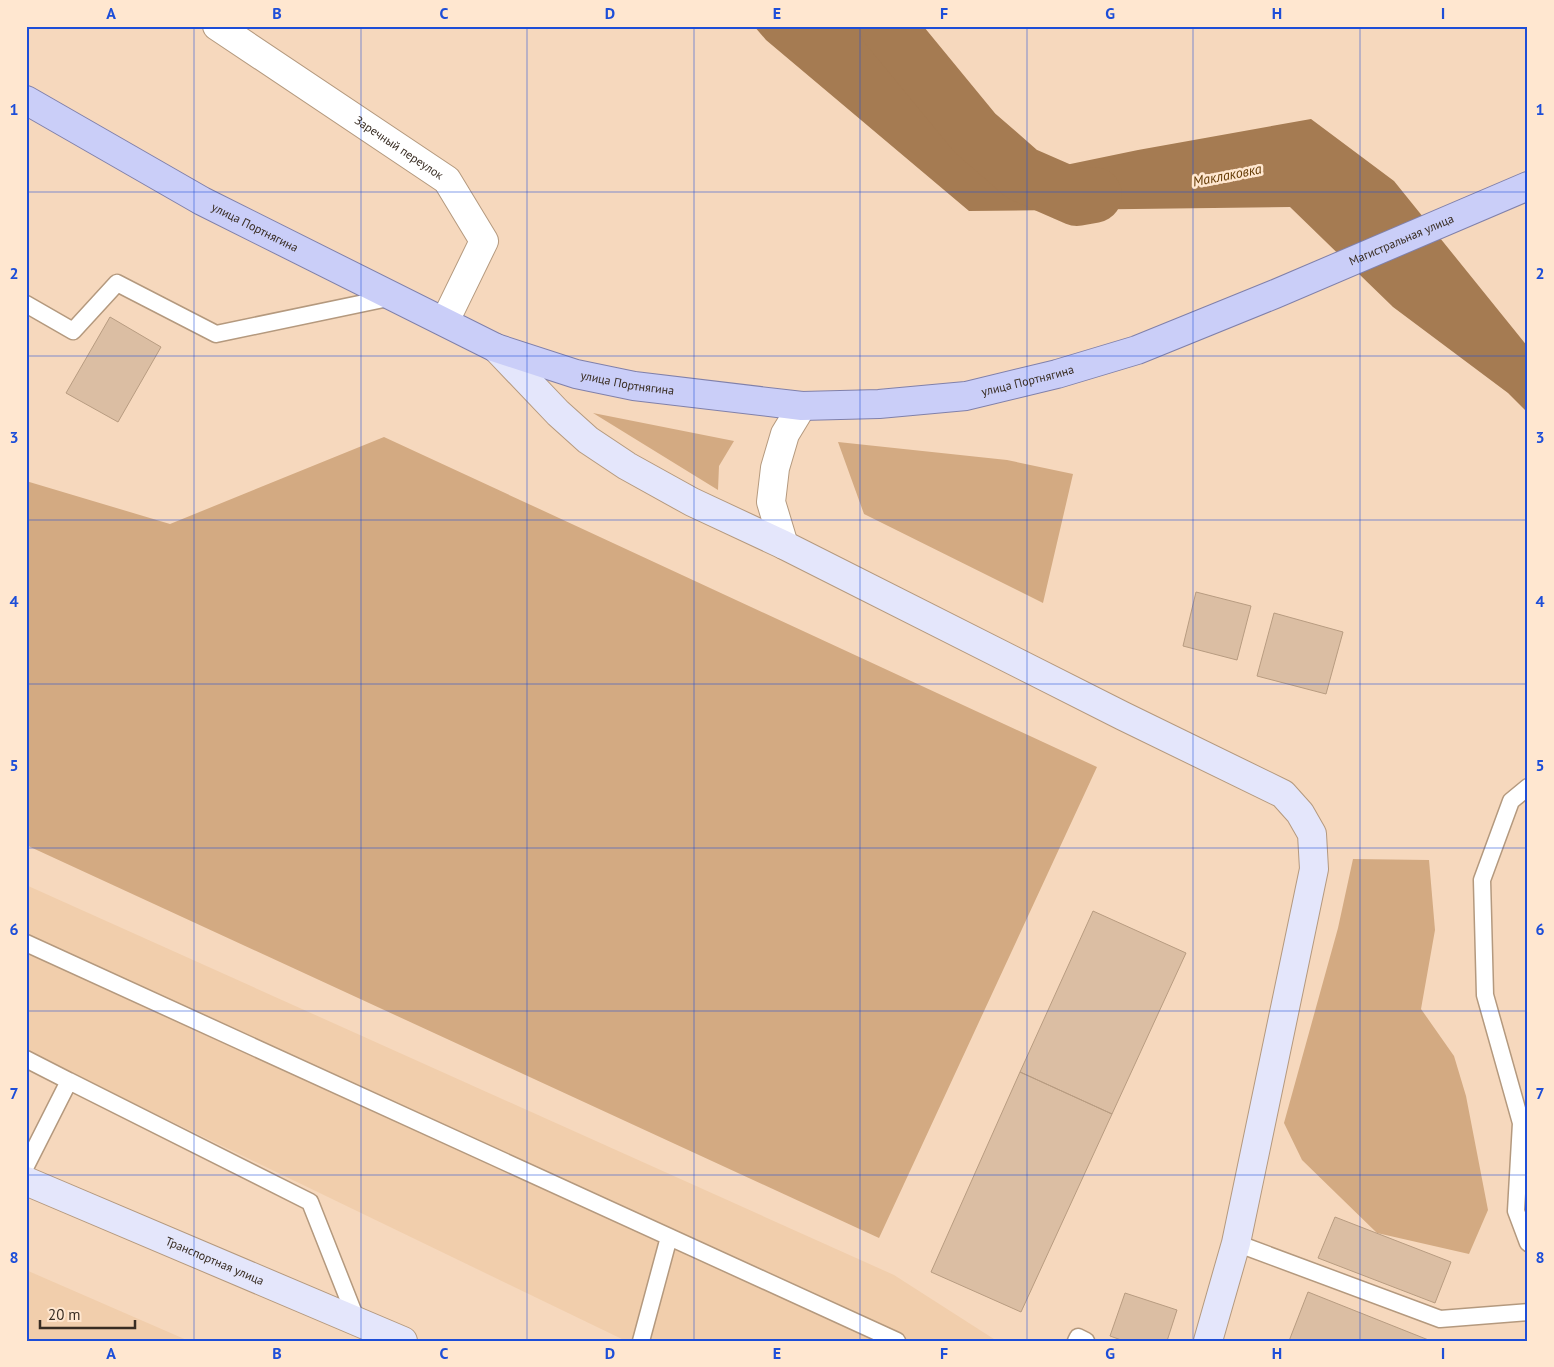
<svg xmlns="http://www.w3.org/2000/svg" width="1554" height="1367" viewBox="0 0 1554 1367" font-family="'PT Sans',sans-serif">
<rect width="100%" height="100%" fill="#f6d8bd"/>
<path fill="#f1ceac" d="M26 885 894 1275 997 1341H626L36 1056 26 1071Z
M26 1270 189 1341H26Z"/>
<path fill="#d3aa82" d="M593 413 734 441 719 466 718 490Z
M384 437 1097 767 879 1238 26 845V481L170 524Z
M838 442 1007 460 1073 474 1043 603 864 514Z
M1353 859 1429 860 1435 930 1421 1009 1454 1056 1466 1096 1488 1210 1469 1254 1377 1233 1302 1160 1284 1123 1338 928Z"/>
<path fill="#a57b52" d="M754 26H887L975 133 1022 174 1138 150 1311 119 1394 181 1528 347V413L1508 393 1393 307 1290 207 969 211 766 40Z"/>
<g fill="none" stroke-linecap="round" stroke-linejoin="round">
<path stroke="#a57b52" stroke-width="56" d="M887 26 975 133 1022 174 1077 198 1094 195"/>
</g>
<path fill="#dbbea3" stroke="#b89c81" d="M110 317 161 347 118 422 66 393Z
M1196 592 1251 606 1237 660 1183 646Z
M1274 613 1343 632 1326 694 1257 676Z
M1093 911 1186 953 1112 1114 1020 1072Z
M1020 1072 1112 1114 1021 1312 931 1272Z
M1335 1217 1451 1262 1435 1303 1318 1258Z
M1308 1292 1431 1341H1289Z
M1125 1293 1177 1310 1167 1341H1124L1110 1336Z"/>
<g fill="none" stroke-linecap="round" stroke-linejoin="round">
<defs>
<path id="lane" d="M26 304 73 331 117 283 216 334 393 297
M1528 787 1511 801 1482 880 1485 995 1521 1123 1516 1211 1528 1243
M26 943 897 1341
M26 1059 69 1081
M26 1166 69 1081 310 1202 357 1321
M1236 1243 1440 1319 1528 1312
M641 1341 669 1237
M1076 1341 1078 1337 1086 1341"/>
<g id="street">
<path id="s1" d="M217 26 447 180 484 241 445 321"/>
<path d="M784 545 771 502 775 468 785 434 802 406"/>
</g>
<g id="secondary">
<path d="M496 348 558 413 588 440 627 466 692 502 784 545 1123 716 1283 794 1300 813 1312 834 1314 869 1236 1243 1208 1341"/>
<path id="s2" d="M26 1181 403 1341"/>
</g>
<g id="primary">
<path id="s3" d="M26 100 202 201 496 348 576 374 634 386 802 406 879 404 966 396 1057 374 1137 350 1275 294 1528 186"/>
</g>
</defs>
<use href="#lane" stroke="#b4997e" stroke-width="19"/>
<use href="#street" stroke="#b4997e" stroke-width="30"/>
<use href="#secondary" stroke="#b4997e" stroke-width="30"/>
<use href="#primary" stroke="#8080aa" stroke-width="30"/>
<use href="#lane" stroke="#fff" stroke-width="16"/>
<use href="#street" stroke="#fff" stroke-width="28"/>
<use href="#secondary" stroke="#e4e6fb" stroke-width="28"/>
<use href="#primary" stroke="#cacef8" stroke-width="28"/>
</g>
<path fill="none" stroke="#1d4ed8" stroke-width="1" stroke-opacity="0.55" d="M194 26V1341M361 26V1341M527 26V1341M694 26V1341M860 26V1341M1027 26V1341M1193 26V1341M1360 26V1341M26 192H1528M26 356H1528M26 520H1528M26 684H1528M26 848H1528M26 1011H1528M26 1175H1528"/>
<g text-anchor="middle" stroke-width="5" stroke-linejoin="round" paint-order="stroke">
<g font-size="12" fill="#392d23" stroke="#ffe7d0">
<text dy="4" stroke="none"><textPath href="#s1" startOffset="219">Заречный переулок</textPath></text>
<text dy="4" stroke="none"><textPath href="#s3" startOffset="262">улица Портнягина</textPath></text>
<text dy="4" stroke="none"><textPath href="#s3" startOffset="1472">Магистральная улица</textPath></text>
<text dy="4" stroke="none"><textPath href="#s3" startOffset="1072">улица Портнягина</textPath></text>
<text dy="4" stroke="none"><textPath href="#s3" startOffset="668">улица Портнягина</textPath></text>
<text dy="4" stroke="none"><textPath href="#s2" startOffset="205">Транспортная улица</textPath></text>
</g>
<g font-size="14" font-style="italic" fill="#643a04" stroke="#ffe7d0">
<text transform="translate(1227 175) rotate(-11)" y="5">Маклаковка</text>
</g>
</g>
<rect width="1554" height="1367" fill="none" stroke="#ffe7d0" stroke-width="55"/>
<path d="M40 1320v8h95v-8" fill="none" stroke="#392d23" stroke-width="2.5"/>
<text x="48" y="1320" font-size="15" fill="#392d23" stroke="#ffe7d0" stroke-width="4" paint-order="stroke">20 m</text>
<rect x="28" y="28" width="1498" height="1312" fill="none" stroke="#1d4ed8" stroke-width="2"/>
<g font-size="16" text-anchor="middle" font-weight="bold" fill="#1d4ed8">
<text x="111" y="19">A</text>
<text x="277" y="19">B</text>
<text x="444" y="19">C</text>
<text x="610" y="19">D</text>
<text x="777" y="19">E</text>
<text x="944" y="19">F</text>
<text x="1110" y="19">G</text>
<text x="1277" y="19">H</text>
<text x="1443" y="19">I</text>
<text x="14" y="115">1</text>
<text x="1540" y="115">1</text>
<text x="14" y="279">2</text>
<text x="1540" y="279">2</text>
<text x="14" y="443">3</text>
<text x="1540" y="443">3</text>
<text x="14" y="607">4</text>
<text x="1540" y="607">4</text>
<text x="14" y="771">5</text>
<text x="1540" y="771">5</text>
<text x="14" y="935">6</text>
<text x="1540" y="935">6</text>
<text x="14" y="1099">7</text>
<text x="1540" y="1099">7</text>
<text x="14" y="1263">8</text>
<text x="1540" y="1263">8</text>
<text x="111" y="1359">A</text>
<text x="277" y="1359">B</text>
<text x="444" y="1359">C</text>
<text x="610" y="1359">D</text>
<text x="777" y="1359">E</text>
<text x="944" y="1359">F</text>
<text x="1110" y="1359">G</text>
<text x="1277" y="1359">H</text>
<text x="1443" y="1359">I</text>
</g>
</svg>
